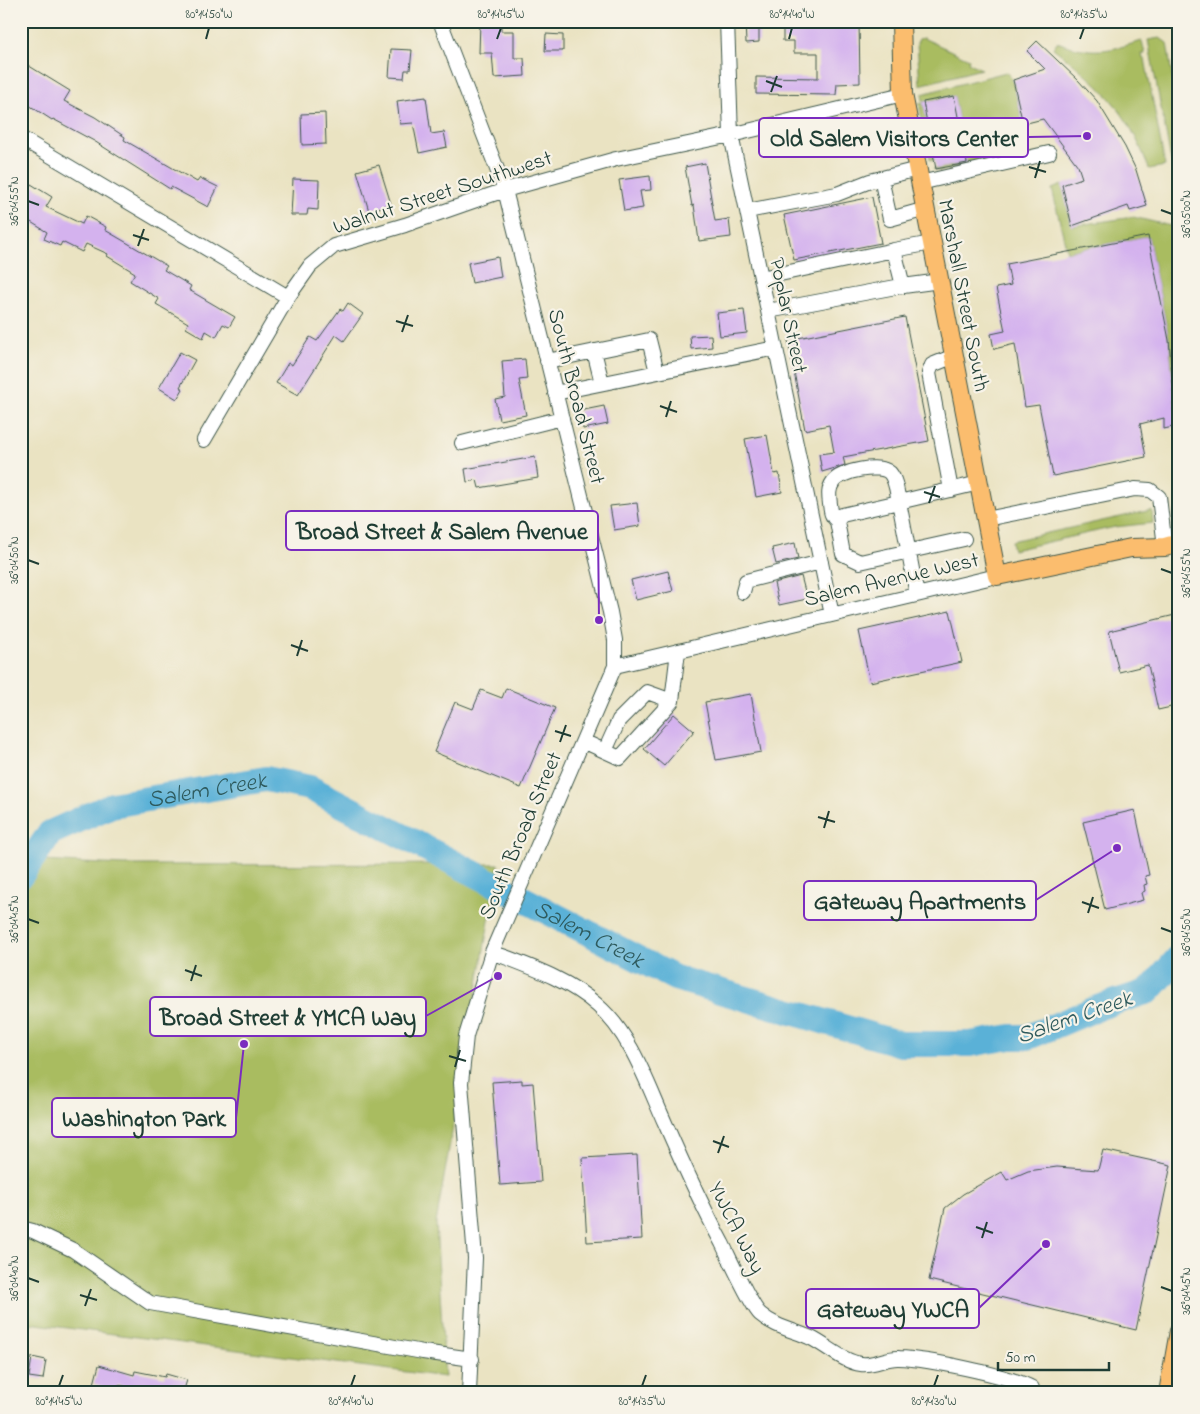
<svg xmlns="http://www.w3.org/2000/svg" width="1200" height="1414" viewBox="0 0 1200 1414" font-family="'Indie Flower',sans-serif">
<rect width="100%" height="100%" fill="#f7f3e8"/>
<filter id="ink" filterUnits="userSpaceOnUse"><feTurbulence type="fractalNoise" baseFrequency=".02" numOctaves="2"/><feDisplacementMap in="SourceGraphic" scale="10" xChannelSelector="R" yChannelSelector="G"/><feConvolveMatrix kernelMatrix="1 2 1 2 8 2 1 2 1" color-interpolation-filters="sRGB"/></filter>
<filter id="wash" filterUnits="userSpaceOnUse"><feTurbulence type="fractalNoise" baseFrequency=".0096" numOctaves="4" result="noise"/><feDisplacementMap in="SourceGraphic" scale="20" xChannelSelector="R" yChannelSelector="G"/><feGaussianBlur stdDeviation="1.12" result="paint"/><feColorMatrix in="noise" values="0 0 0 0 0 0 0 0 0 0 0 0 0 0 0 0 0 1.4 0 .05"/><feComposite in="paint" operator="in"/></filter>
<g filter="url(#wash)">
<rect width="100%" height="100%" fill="#eae3c2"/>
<path fill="#a9bc60" stroke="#647c4a" d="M923 38 969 59 968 62 981 69 920 85 917 43 919 39Z
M1160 38 1167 43 1179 120V202L1148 40Z
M1142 41 1145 54H1142L1143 59H1145L1165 166 1149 169C1128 110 1101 85 1053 48L1057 42C1092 55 1108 51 1142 41Z
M1006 72 1013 80 1023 124 1010 127C1015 148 1015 152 992 156L993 159 940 171 933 169 967 163 954 96 923 102 922 94Z
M923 103 935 161 930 160 919 104Z
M1062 185 1072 226 1133 217 1171 226 1179 272V519L1177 425 1169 340 1148 236 1067 252 1052 189Z
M1152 510 1153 523 1115 527 1013 550 1011 541Z
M21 860 124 865 499 864 436 1223 445 1377 21 1322Z"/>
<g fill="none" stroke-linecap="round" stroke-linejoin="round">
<path stroke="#5ab1d7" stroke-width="26" id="s1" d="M21 875 50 833 112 805 266 779 310 788 675 978 901 1044H970L1011 1037H1028L1100 1007 1149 991 1179 957"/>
</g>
<g id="blocks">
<path fill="#d4b2ee" d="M480 21H501V31H514V58H524L525 76 494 78 492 53H479Z
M745 21H759V42L746 43Z
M783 21H859L860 83 837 84 836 95 756 94V77L818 78V53H794V41H783Z
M546 34 563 35V51H545Z
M1037 41 1078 80 1097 101 1125 147 1136 170 1147 206 1130 211 1128 206 1072 226 1062 185 1082 178 1078 166 1043 119 1023 124 1013 80 1045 69 1027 51Z
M391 49 412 50 410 70H405L404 78 389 77Z
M21 61 70 91 64 101 95 117 125 137 124 140 197 182 200 178 218 187 208 207 171 187 170 189 94 141 53 119 52 120 21 100Z
M954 96 967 163 936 169 923 102Z
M426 97 431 134 444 132 447 147 419 153 413 123 400 124 397 101Z
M325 113 326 144 302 145 301 114Z
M705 163 715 221 729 219 731 237 699 241 694 205 692 206 685 167Z
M379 165 391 204 369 211 357 171Z
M650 176 651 190 640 191 643 208 624 211 619 180Z
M293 179 319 180 318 210 308 209 307 215H291Z
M31 184 52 197 46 207 82 224 86 216 106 227 105 230 167 266 164 270 191 286 189 290 235 317 229 327 223 324 216 337 206 331 203 338 186 328 188 323 156 304 159 299 130 281 135 273 107 256 108 254 86 244 82 252 62 242 60 246 44 239 47 232 21 216V199Z
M872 197 881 243 794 260 784 215Z
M1148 236 1169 340 1177 426 1164 429V418L1140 424 1146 457 1053 476 1039 405 1025 407 1015 344 994 349 991 334 1005 331 996 288 1011 285 1007 264Z
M498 257 501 277 472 283 468 263Z
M348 303 363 314 344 341 336 335 298 395 276 383 288 363 292 365 310 337 317 341 340 309 343 311Z
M744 310 747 333 720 336 717 313Z
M905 317 929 441 843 457 845 465 822 472 819 454 834 452 829 425 805 430 788 340Z
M711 335 712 347 691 349 690 336Z
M180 352 195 360 180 387 183 389 177 399 159 388Z
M525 359 527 379 519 380 526 415 499 420 495 399 505 397 502 361Z
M604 406 608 424 583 429 579 411Z
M767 435 774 474 779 473 782 492 756 497 745 439Z
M535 457 538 478 479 488 477 480 467 482 465 469Z
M637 503 640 526 614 530 610 506Z
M795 543 798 559 776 564 772 548Z
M668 571 673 591 636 600 631 580Z
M801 576 807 599 779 605 774 583Z
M950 611 962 662 870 682 859 631Z
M1179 614V682L1171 707 1158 710 1148 665 1119 672 1109 631Z
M506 688 555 708 521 788 434 752 455 702 473 709 481 690 502 698Z
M751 694 761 752 716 760 705 702Z
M674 714 694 731 664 766 644 749Z
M1135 810 1149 875 1145 876 1147 884 1144 885 1145 891 1141 893 1143 900 1105 910 1083 822Z
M522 1080V1084L533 1083 541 1182 500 1185 492 1082Z
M1103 1150 1171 1165 1136 1330 929 1280 945 1208 963 1194 1002 1172 1007 1180 1028 1171 1057 1167 1098 1170Z
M637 1155 642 1239 587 1242 582 1158Z
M32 1357 46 1360 43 1379 29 1377Z
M99 1365 134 1375 135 1371 165 1377 166 1374 187 1380 183 1393H165L149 1388V1391L118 1385 116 1390 94 1384Z"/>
</g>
</g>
<g filter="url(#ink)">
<use href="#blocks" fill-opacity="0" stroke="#3d5649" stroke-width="1"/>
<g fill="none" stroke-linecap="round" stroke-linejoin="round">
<defs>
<path id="minor" d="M440 21 505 190 610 612 615 640V666L492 952 466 1036 461 1083 475 1258 469 1393
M727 21 731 135 832 615
M21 138 288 297
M881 178 890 219 926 209
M920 183 1049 153
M747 211 837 194 870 181 918 169
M894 250 932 243
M761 278 894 250 903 286
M768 311 896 287 940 281
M594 351 602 383
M547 361 649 340 657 372
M555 393 776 348
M204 440 288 297 310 266 334 246 405 225 505 190 616 159 731 135 903 94
M462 443 562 418
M951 490 929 373 932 365 954 356
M986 519 1135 489 1150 490 1159 497 1165 547
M837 521C831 516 831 512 830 504 829 496 828 489 833 482 840 471 880 463 890 473 896 480 897 493 899 502L842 515 837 521 843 554 860 562 964 539
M743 592 746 581 821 562
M917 595 899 502 979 483
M615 666 997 576
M583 741 620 758 672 701 678 651
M605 751 619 720 647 692 672 701
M492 952C528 966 568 979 597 1005 631 1034 647 1083 665 1123 683 1164 701 1204 722 1243 729 1257 751 1306 760 1314 775 1327 793 1330 811 1338 827 1346 844 1362 861 1364 874 1366 886 1357 899 1358 927 1359 1008 1375 1032 1388L1033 1393
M21 1228 33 1231 73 1250 150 1303 423 1352 472 1359"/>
<path id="major" d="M901 21 903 94 997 576 1131 548 1165 547 1179 543
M1168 1393 1179 1331"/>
</defs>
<use href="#minor" stroke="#3d5649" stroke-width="16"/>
<use href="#major" stroke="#3d5649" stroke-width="20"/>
<use href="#minor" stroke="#fff" stroke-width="14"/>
<use href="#major" stroke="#fbbd6e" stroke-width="18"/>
</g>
</g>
<path fill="none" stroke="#1f3d34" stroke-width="2" d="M206 39 209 28M497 39 501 28M789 39 792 28M1080 39 1084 28M766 81 782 87M771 92 777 76M1029 167 1046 172M1035 178 1040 161M28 201 39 205M1161 210 1172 214M133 235 149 240M138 246 144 229M396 321 413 326M402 332 408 315M660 406 677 412M666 417 671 401M924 492 940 497M929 503 935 486M28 560 39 564M1161 569 1172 573M291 645 308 651M297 656 302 640M555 731 571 736M560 742 566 725M818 817 835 822M824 828 829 811M1082 902 1099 908M1088 913 1093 897M28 919 39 923M1161 928 1172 932M185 970 202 976M191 981 196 965M449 1056 466 1061M455 1067 460 1050M713 1141 729 1147M718 1153 724 1136M976 1227 993 1233M982 1238 987 1222M28 1278 39 1282M1161 1287 1172 1291M80 1295 97 1300M85 1306 91 1289M59 1386 63 1375M351 1386 355 1375M642 1386 646 1375M934 1386 938 1375"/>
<g text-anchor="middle" stroke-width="4.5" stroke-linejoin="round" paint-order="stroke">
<g font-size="22" fill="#1f3d34" stroke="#f7f3e8">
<text transform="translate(442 191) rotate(-18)" y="8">Walnut Street Southwest</text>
<text transform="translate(965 295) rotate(79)" y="8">Marshall Street South</text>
<text transform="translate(790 315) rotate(78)" y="8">Poplar Street</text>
<text transform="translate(578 396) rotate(76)" y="8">South Broad Street</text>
<text transform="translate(891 578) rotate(-13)" y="8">Salem Avenue West</text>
<text transform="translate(519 835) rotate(-67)" y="8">South Broad Street</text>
<text transform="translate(738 1227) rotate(63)" y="8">YWCA Way</text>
</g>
<g font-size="24" font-style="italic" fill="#2e5a5d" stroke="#f7f3e8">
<text dy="8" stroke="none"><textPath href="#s1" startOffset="215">Salem Creek</textPath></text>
<text dy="8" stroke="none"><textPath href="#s1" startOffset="635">Salem Creek</textPath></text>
<text transform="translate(1074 1016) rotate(-19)" y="8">Salem Creek</text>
</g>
</g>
<path fill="none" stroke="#7b2cbf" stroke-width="2" d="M1087 136L1028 137M599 620L598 531M1117 848L1036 900M498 976L426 1016M244 1044L236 1118M1046 1244L979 1308"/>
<g fill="#7b2cbf" stroke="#f7f3e8" stroke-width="2">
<circle cx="1087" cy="136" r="5"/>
<circle cx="599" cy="620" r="5"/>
<circle cx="1117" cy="848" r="5"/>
<circle cx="498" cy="976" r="5"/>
<circle cx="244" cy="1044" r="5"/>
<circle cx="1046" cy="1244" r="5"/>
</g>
<g fill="#f7f3e8" stroke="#7b2cbf" stroke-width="2">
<rect x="759" y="118" width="269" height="39" rx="5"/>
<rect x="286" y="511" width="312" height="39" rx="5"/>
<rect x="804" y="881" width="232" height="39" rx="5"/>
<rect x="150" y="997" width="276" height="39" rx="5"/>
<rect x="52" y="1098" width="184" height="39" rx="5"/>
<rect x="806" y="1289" width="173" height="39" rx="5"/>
</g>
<g font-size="24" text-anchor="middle" font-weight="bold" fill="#1f3d34">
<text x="894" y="146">Old Salem Visitors Center</text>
<text x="442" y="539">Broad Street &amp; Salem Avenue</text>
<text x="920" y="909">Gateway Apartments</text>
<text x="288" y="1025">Broad Street &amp; YMCA Way</text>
<text x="144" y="1126">Washington Park</text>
<text x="893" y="1317">Gateway YWCA</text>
</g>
<rect width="1200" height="1414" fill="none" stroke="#f7f3e8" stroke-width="55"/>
<path d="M998 1362v8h111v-8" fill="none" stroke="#1f3d34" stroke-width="2.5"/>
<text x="1005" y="1362" font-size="15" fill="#1f3d34" stroke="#f7f3e8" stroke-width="4" paint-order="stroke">50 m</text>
<rect x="28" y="28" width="1144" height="1358" fill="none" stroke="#1f3d34" stroke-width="2"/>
<g font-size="12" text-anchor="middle" fill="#1f3d34">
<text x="209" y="18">80°14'50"W</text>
<text x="501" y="18">80°14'45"W</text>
<text x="792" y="18">80°14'40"W</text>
<text x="1084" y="18">80°14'35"W</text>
<text transform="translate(14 201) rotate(-90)" y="4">36°04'55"N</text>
<text transform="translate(1186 214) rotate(-90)" y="4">36°05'00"N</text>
<text transform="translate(14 560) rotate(-90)" y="4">36°04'50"N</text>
<text transform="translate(1186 573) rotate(-90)" y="4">36°04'55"N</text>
<text transform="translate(14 919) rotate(-90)" y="4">36°04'45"N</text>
<text transform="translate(1186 932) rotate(-90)" y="4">36°04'50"N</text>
<text transform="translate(14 1278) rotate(-90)" y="4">36°04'40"N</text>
<text transform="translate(1186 1291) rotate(-90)" y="4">36°04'45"N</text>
<text x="59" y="1405">80°14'45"W</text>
<text x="351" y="1405">80°14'40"W</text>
<text x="642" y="1405">80°14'35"W</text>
<text x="934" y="1405">80°14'30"W</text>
</g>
</svg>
